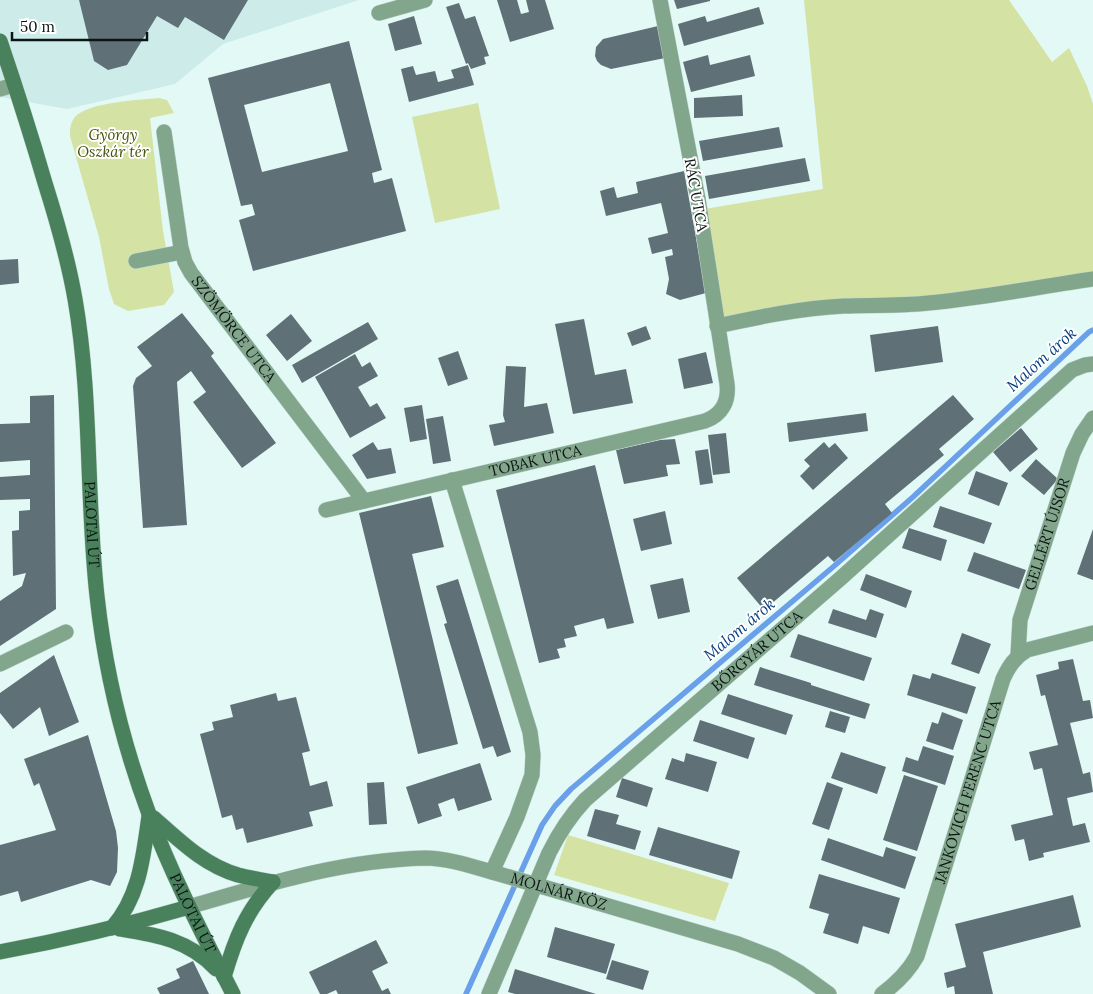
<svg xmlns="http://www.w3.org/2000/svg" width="1093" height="994" viewBox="0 0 1093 994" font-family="Lora,serif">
<rect width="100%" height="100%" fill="#e2f9f6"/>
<path fill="#cdece9" d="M0 0H359L223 44 175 84 67 109 0 97Z"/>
<path fill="#d4e2a4" d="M804 0H1009L1052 62 1069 48 1087 86 1093 104V279L717 326 699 210 823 189Z
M159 98 167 100 174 113 150 118 163 231 174 292 164 305 128 311 114 304 109 289 99 237 70 136C70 129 70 123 75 117 89 102 138 100 159 98Z
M478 103 500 209 435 223 412 117Z
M568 835 729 883 715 921 554 875Z"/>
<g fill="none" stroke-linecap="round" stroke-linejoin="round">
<path stroke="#6aa0ea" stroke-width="5.5" d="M466 994 542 825 555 806 571 789 833 567 913 497 1089 332 1093 330"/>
</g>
<path fill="#5f7177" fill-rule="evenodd" d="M79 0H248L224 40 185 17 178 28 157 16 127 65 108 70 94 61Z
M497 0H517L521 14 529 12 526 0H545L554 29 510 42Z
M674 0H710V1L677 9Z
M459 3 465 19 475 16 489 56 484 57 486 64 471 69 468 63 466 64 446 7Z
M759 7 764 24 684 46 678 24 705 16 707 22Z
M414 16 422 44 395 51 388 24Z
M658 26 665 58 611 69 601 65 597 61 595 56 596 47 603 39Z
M349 41 382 170 372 173 374 183 392 178 406 231 253 271 239 220 255 215 252 204 241 206 208 78ZM330 83 348 151 262 172 244 105Z
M708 55 710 65 750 55 755 76 691 92 683 62Z
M468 65 474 85 409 102 401 69 413 66 416 75 435 71 438 82 454 78 451 70Z
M742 95 743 116 694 118V98Z
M779 127 783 147 703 161 699 141Z
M805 158 810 181 709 199 705 176Z
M684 171 706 293 680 300 666 294 669 279 665 257 673 255 672 249 652 254 648 238 668 233 661 203 606 216 600 191 614 187 617 198 638 193 636 182Z
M18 259 19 283 0 285V260Z
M182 313 214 353 211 356 276 443 242 468 193 402 206 392 191 371 177 382 187 525 143 528 133 386 136 378 152 366 137 347Z
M291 314 312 341 287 361 266 335Z
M584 319 595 375 626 369 633 403 573 414 555 324Z
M368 322 378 339 302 383 292 365Z
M646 326 651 339 632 346 627 333Z
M938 326 943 362 875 372 870 335Z
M458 351 468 379 448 386 438 358Z
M706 352 713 383 684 389 678 359Z
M355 354 362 367 370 362 378 376 358 387 370 407 377 403 386 418 350 438 315 377Z
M506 366 526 367 524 407 547 403 554 433 494 446 489 425 505 422 503 415Z
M54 395 56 609 0 646V601L22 586 26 573 13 576 12 531 19 530V511L30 510V499L0 500V477L30 475V460L0 462V424L30 423V396Z
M953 395 974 419 939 449 944 455 885 504 892 513 834 562 828 556 764 610 737 578Z
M422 405 427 439 410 442 404 408Z
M866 413 868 431 789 442 787 423Z
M443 416 451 461 433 464 426 419Z
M1021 428 1038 449 1010 472 993 452Z
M726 433 730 473 713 475 708 435Z
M675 439 680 464 666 465 668 476 624 484 616 450 660 440Z
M373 442 378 450 391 448 396 473 367 479 352 455Z
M824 442 829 448 835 443 848 458 813 490 800 476 810 466 804 460Z
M708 449 713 483 700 485 695 451Z
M1036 459 1058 479 1044 495 1021 476Z
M595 465 634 623 607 629 604 618 574 626 577 636 564 639 566 647 557 649 560 658 539 663 496 490Z
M976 471 1008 483 999 506 968 494Z
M431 496 444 547 412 554 458 744 418 754 359 513Z
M940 506 992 523 984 544 933 527Z
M665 511 672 544 641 551 633 519Z
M909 528 947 540 941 561 902 548Z
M1093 529V580L1077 574Z
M974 552 1026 570 1019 589 967 571Z
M866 574 912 591 906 608 860 590Z
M683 578 690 612 658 619 650 585Z
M458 579 511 752 497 757 493 746 483 749 444 624 447 623 436 586Z
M833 609 866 620 870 609 884 614 876 638 828 623Z
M962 633 991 644 979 674 951 664Z
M798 634 872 658 864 681 790 657Z
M54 655 79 722 49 736 40 707 13 729 0 713V693Z
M1073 659 1083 701 1090 700 1093 718 1070 723 1083 774 1090 772 1093 792 1067 798 1073 826 1085 823 1090 842 1043 853 1044 857 1029 861 1024 839 1015 841 1011 825 1053 815 1042 768 1034 770 1029 752 1058 745 1045 695 1041 696 1036 675 1059 669 1058 662Z
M760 667 811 683V685L870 704 865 719 754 685Z
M932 673 976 687 967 714 907 695 913 674 930 679Z
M276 693 278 701 296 697 310 751 302 753 310 786 327 781 333 806 309 812 313 826 247 843 243 828 236 830 232 815 222 818 200 734 214 730 212 722 233 717 230 705Z
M728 694 793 715 786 735 721 714Z
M830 711 850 717 845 733 825 727Z
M942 712 963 720 953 750 926 741 932 722 938 724Z
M700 720 755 738 748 759 693 741Z
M88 735 116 831 118 848 117 872 110 886 91 880 21 902 18 891 0 896V845L56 830 39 783 34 786 24 759Z
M923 746 954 756 945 785 902 771 906 757 918 761Z
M841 752 886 767 877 794 831 778Z
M686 753 717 762 708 792 665 779 672 758 684 762Z
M480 763 492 800 458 811 454 798 438 804 442 816 418 824 406 787Z
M904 775 938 786 917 851 883 840Z
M622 778 653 788 647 807 616 797Z
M384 782 387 824 369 825 367 783Z
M827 782 843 788 829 830 812 824Z
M595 809 619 815 616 824 641 831 635 850 587 836Z
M658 827 740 851 732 879 649 855Z
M828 838 883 857 886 847 916 857 905 889 821 860Z
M819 874 900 898 889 934 863 926 858 944 823 933 829 914 809 908Z
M1073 895 1081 927 983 952 993 994H955L954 986 947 988 944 973 966 967 955 924Z
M555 927 615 944 606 974 547 957Z
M376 940 388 963 372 971 382 991 388 988 391 994H338L336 990 327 994H320L309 972Z
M612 960 649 971 643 990 606 979Z
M193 961 209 994H160L157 988 180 978 176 969Z
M515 969 596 994H515L508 992Z"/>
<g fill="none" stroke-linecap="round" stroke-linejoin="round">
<defs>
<g id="street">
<path d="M379 13 425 0"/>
<path d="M0 89 14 85"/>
<path id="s1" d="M164 132 181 248 185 262 191 273 364 501"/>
<path d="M136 261 182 252"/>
<path d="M717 326C759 317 801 308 844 306 872 305 900 306 928 303 983 298 1038 287 1093 279"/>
<path d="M452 480 530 732 533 755 532 775 517 817 492 872"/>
<path id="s2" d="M326 510 705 421C722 415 729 401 727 384L698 199 660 0"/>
<path id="s3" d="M1018 655 1020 620 1073 453 1082 434 1093 418"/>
<path d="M0 664 66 632"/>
<path id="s4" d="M189 907C267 884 343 860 425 858 447 858 471 866 492 872L738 944 774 958 800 973 829 994"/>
<path id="s5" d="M489 994 549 853C559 833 570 816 585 800L841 578 1072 370 1085 365 1093 364"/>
<path id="s6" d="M882 994C897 983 908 972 917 956L1003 679C1009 666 1015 657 1027 650L1093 633"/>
</g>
<g id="secondary">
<path id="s7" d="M0 41C16 88 31 135 45 183 57 221 68 259 75 299 92 397 86 497 97 596 105 670 123 744 149 814 172 876 203 935 233 994"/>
<path d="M154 818C180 841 204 865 238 875 250 878 262 880 273 882"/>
<path d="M112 928C140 896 143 857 149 816"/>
<path d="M120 929C157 935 189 940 216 969"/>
<path d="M0 952C64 940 127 925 189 907"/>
<path d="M224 977C235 939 246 911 273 882"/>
</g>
</defs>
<use href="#street" stroke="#c0d5d2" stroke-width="16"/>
<use href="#secondary" stroke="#c0d5d2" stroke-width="16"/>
<use href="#street" stroke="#82a68c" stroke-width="15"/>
<use href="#secondary" stroke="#48815b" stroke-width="15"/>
</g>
<g text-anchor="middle" stroke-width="4" stroke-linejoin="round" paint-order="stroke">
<g font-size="15" font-style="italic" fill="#475209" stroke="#fff">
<text x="113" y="140">György<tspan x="113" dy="17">Oszkár tér</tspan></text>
</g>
<g font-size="15" fill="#0d1514" stroke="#fff">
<text transform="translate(696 195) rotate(80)" y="5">RÁC UTCA</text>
<text dy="5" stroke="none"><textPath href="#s1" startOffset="215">SZÖMÖRCE UTCA</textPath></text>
<text dy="5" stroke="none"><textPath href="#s2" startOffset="215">TOBAK UTCA</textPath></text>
<text dy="5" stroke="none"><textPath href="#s7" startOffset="495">PALOTAI ÚT</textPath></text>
<text dy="5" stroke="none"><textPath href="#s3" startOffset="125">GELLÉRT ÚJSOR</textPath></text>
<text dy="5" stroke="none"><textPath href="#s5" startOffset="445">BŐRGYÁR UTCA</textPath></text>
<text dy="5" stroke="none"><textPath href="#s6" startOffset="224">JANKOVICH FERENC UTCA</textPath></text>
<text dy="5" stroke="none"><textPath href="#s4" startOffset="380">MOLNÁR KÖZ</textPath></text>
<text dy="5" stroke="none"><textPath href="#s7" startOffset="900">PALOTAI ÚT</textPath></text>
</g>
<g font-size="16" font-style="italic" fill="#083f80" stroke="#fff">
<text transform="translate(1041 359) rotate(-42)" y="6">Malom árok</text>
<text transform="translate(739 629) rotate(-40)" y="6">Malom árok</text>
</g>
</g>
<path d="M12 32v8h135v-8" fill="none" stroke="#0d1514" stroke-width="2.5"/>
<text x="20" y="32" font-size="15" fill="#0d1514" stroke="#ffffff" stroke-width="4" paint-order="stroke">50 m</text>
</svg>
